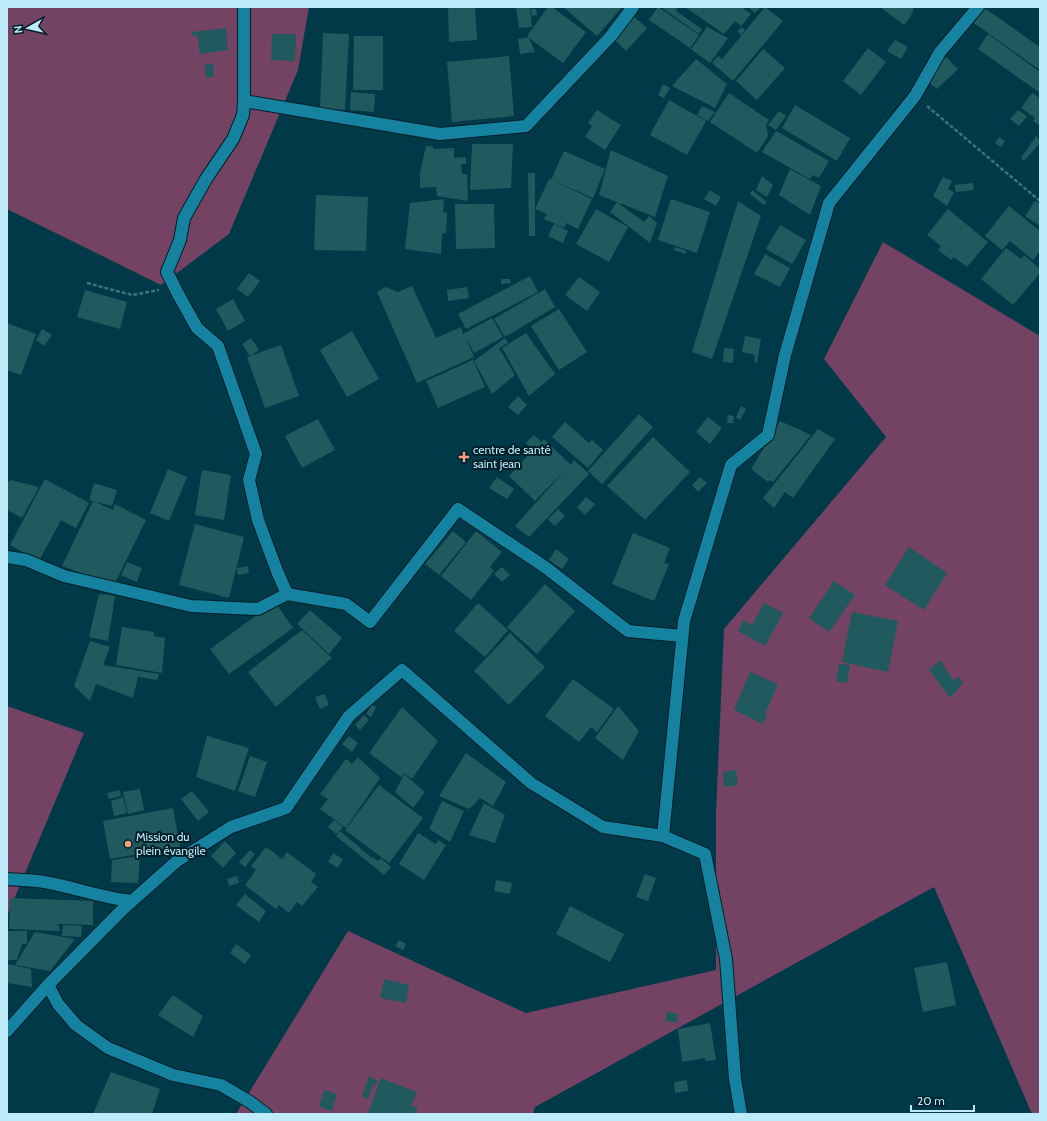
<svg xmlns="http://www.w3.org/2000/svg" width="1047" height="1121" viewBox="0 0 1047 1121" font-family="Cabin,sans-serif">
<rect width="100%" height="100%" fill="#003948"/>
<path fill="#744363" d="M7 7H309L298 70 229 234 161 285 7 209Z
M883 242 1040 336V1114H1032L934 887 535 1107 533 1114H236L348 931 526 1013 716 970V812L724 629 886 437 824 359Z
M7 706 84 733 7 916Z"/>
<path fill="#205a5e" d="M448 7H475L477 40 449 42Z
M516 7H530L532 27 519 28Z
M548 7H552L586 32 563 63 529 38 535 52 520 54 518 39 529 37 527 36Z
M563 7H622L597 36Z
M658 7 699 35 690 48 649 20Z
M661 7H678L676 11 702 29 699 34Z
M685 7H741L751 14 741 26 735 21 724 34Z
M748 7H761L755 13Z
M765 7 783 21 733 81 712 63 718 56 722 59Z
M880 7H914L911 16 904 25Z
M983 7 1040 47V70L971 21Z
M531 9H536L537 15 532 16Z
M632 15 647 28 626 51 612 37Z
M707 27 728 38 710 63 691 49Z
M742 27 745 30 741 35 737 31Z
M226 28 228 50 200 54 197 35 192 36V32Z
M323 33 349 34 345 110 320 108Z
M272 34H296L295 61 271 60Z
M988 34 1040 72V93L978 49Z
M354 36H383V90H353Z
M895 40 908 47 901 59 887 51Z
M868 48 886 62 861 95 843 81Z
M763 49 785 68 757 100 736 81Z
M509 56 514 116 452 122 447 62Z
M945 56 958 69 937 89 927 81 936 65Z
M696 59 727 84 715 108 672 86Z
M213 63 214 76 206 78 205 65Z
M663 84 670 88 664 98 658 95Z
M351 92 375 94 374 112 350 110Z
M729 93 769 120 766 125 768 136 757 153 710 122Z
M1032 93 1040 98V126L1033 121 1035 118 1021 108Z
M669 100 706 121 687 155 650 135Z
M795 105 850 138 837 161 782 128Z
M702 106 715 112 708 121 697 115Z
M597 110 621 125 605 150 585 137 592 126 588 123Z
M1018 110 1027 116 1019 126 1010 119Z
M779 111 786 116 776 130 768 125Z
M776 131 829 161 819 178 813 175 810 179 762 152Z
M1036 136 1040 140V143L1024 161 1021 158Z
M999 137 1005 141 1001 147 995 143Z
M472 144H513L511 188 470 190Z
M426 146H433V149L454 148V158L466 157V164H461L462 174H467L468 201 437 196 436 187 420 188V173Z
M611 150 668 176 655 217 599 195Z
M564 151 605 169 593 198 551 180Z
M790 169 821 186 810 215 779 195Z
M528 173H535V236H529Z
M762 176 773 185 767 197 756 190Z
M943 177 952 181 948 189 954 192 947 206 933 196Z
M549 179 592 199 578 229 566 223 564 228 544 219 547 214 535 209Z
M973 183 974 190 956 192 954 185Z
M710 190 721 197 716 206 704 199Z
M752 190 767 202 764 205 750 194Z
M316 195 368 197 366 251 314 250Z
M444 199 443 212 447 213 446 233 442 234 441 254 405 249 410 203Z
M671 199 710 212 697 253 658 240Z
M738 201 761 216 712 359 692 352Z
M1035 201 1040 204V226L1025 216Z
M617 202 644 222 649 216 657 223 650 243 610 212Z
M455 204H494L495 248 456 249Z
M1009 206 1040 231V251L1033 260 1010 241 1002 250 985 236Z
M596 209 628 227 609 262 576 244Z
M948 209 988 242 967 267 954 257 951 260 938 250 941 246 927 235Z
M554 224 568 231 563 243 548 236Z
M780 225 806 240 792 264 766 249Z
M675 247 687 251 685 254 674 250Z
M1006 248 1021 259 1024 255 1040 269V273L1013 305 981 279Z
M765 254 790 268 780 287 754 274Z
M249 273 260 281 248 297 237 289Z
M530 276 538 292 466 329 458 314Z
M579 277 600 292 587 311 565 295Z
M501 279H510L511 283 501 284Z
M412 286 436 338 461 327 463 334 492 318 503 337 474 353 465 336 474 357 417 383 377 292 386 287 398 292Z
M467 287 469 298 448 301 447 290Z
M545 289 555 307 505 337 494 319Z
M85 290 127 302 120 329 77 317Z
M233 299 245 321 228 331 216 309Z
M559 309 587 352 559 370 531 326Z
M7 323 36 334 21 375 7 370Z
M42 329 52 335 44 346 36 340Z
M352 331 379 379 347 397 320 350Z
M526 333 555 374 529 396 502 348Z
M745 336 761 339 757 363 754 362 755 355 742 352Z
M251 338 259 350 250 356 242 344Z
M505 338 508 343 499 348 515 375 492 394 474 361Z
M281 345 299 396 265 408 247 357Z
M724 348 734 349 733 363 723 362Z
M473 360 485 387 438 408 426 381Z
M518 396 527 405 518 415 508 407Z
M741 406 746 409 740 420 736 417Z
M639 414 653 427 602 484 588 471Z
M728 415 734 416 733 423H727Z
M708 417 722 428 710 444 696 432Z
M318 419 335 450 302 468 285 436Z
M780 421 811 435 773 482 770 480 768 482 751 469Z
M565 422 589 443 592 440 603 450 588 468 552 437Z
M818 429 835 439 793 498 785 492 774 508 763 498Z
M534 435 541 442 544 439 571 465 574 460 589 474 529 537 515 526 568 467 535 501 509 476 533 450 526 443Z
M653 437 690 472 645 520 607 486Z
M168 469 187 477 169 521 150 513Z
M202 470 231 475 224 520 195 515Z
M497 477 514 489 507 499 489 488Z
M700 477 707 483 698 492 692 485Z
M45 479 89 503 76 528 61 520 39 561 10 545Z
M10 480 39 487 22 518 7 510V484Z
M94 483 117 490 112 506 89 500Z
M586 497 595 504 585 515 577 507Z
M93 501 113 510 115 504 146 520 114 585 62 566Z
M558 509 565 516 555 526 548 519Z
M195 524 244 537 229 598 179 585Z
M453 531 466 542 439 575 425 564Z
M476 531 502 552 490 567 494 571 471 600 441 576Z
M633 533 670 548 664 563 669 564 654 601 612 584Z
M909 547 947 573 924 610 885 585Z
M556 549 569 559 562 569 549 560Z
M127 562 142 568 137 582 121 575Z
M248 566 249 573 238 575 237 568Z
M502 567 510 575 502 582 494 574Z
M834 581 855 595 829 632 809 618Z
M545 584 575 611 537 654 507 627Z
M99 594 115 596 108 641 89 637Z
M275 602 293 628 229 674 210 649Z
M478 603 508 630 485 657 454 631Z
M764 603 783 613 765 646 738 631 744 620 752 625Z
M310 610 342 638 329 654 297 624Z
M852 612 898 621 888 672 842 662Z
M122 627 154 632V636L165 638 162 673 116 665Z
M302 630 332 658 276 707 248 672Z
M510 633 545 667 509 705 474 671Z
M90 641 110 647 103 665 159 674 157 680 138 677 133 698 96 684 90 701 74 686Z
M940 660 954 681 958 676 963 683 950 698 929 670Z
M839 664 850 665 847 683 836 681Z
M750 672 778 684 765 714 767 715 763 724 734 710Z
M573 679 614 709 597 732 591 727 579 742 545 716Z
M325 694 329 705 320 709 315 697Z
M372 705 376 707 371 717 366 714Z
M618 706 639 731 623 760 595 738Z
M402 707 438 741 412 779 404 773 401 777 369 753Z
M364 715 369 720 360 730 355 725Z
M207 736 249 748 235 791 196 777Z
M349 736 358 743 352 752 342 744Z
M466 753 506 782 493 806 480 798 469 809 439 796Z
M250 756 267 762 255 797 238 791Z
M358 757 380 778 346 828 320 809 328 799 320 794 346 759 352 764Z
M736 770 738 785 724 787 723 772Z
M404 774 425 792 413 808 395 792Z
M379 785 423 818 389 863 345 830Z
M140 789 144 810 128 814 123 792Z
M120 790 121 796 109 799 107 793Z
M192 791 209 812 198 821 181 799Z
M123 797 127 813 114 816 111 801Z
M442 801 464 811 450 842 429 829Z
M484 803 505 815 495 843 469 835Z
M173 808 180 847 110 859 103 821Z
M334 820 343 827 336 834 328 827Z
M340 831 372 858 373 857 378 861 381 858 391 867 384 875 336 836Z
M418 833 436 844 438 840 446 845 424 880 399 864Z
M225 841 236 853 223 868 211 856Z
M266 847 282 859 287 852 316 874 311 882 318 887 302 906 297 902 289 913 279 905 276 909 245 885 256 870 251 866Z
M250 850 255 854 245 867 239 862Z
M333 853 343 859 338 868 328 862Z
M140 856 138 883 111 882 112 860Z
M645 874 656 878 648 901 636 897Z
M237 876 239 883 229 886 227 879Z
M496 880 512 883 510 894 494 891Z
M245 894 266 911 259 922 236 905Z
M10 898 93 901V925L58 924 60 931 9 929Z
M570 906 624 934 610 962 556 934Z
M63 925 82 926 81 937 62 936Z
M7 931H27V944H22L17 960H7Z
M35 932 75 939 50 971 15 965Z
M399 940 406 944 403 950 395 946Z
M236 944 251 955 245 964 230 953Z
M947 962 956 1005 923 1012 914 968Z
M7 964 31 969 32 987 7 983Z
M384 979 409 985 406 1003 380 998Z
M173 995 203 1016 193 1037 158 1015Z
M667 1012 678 1014 677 1023 665 1021Z
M710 1023 716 1060 705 1061V1058L682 1062 678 1029Z
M111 1072 160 1089 152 1114H93Z
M369 1076 378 1081 375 1086 373 1084 368 1100 362 1096Z
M381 1078 417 1092 411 1106 418 1108 415 1114 368 1113Z
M687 1080 688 1091 675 1093 674 1082Z
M324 1090 337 1094 332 1111 319 1107Z"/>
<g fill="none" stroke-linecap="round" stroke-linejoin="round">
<defs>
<path id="minor" d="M244 7V101L440 134 526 126 611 36 633 7
M168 274 167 272 180 240 184 218 206 179 233 139 243 115 244 101
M178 294 197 328 218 346 256 454 249 480 258 520 277 571 287 594
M7 557 26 560 64 576 191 606 258 609 287 594 346 604 370 622 458 509 545 567 628 631 682 636
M7 879C19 880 32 880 44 882 74 887 102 898 132 901
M48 985 58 1004 76 1025 108 1048 173 1075 221 1085 250 1102 266 1114
M7 1031 48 985 123 909 177 861 231 827 286 808 349 716 402 670 531 783 603 827 663 836
M741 1114 735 1079 726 959 705 854 663 836 684 621 731 465 768 435 785 355 829 203 915 96 940 52 978 7"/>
</defs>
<use href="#minor" stroke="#011f28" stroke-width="14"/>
<path stroke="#3d7281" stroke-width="2.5" stroke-dasharray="4 2" stroke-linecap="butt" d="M927 106 1040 201
M87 283 132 295 159 290"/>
<use href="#minor" stroke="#1583a0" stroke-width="12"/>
<defs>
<path id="minor-bridge" d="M168 274 178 294"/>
</defs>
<use href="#minor-bridge" stroke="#011f28" stroke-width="14" stroke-linecap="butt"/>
<use href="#minor-bridge" stroke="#1583a0" stroke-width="12"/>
</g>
<g fill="#f2a081" stroke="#011f28" stroke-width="1.5">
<path d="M462 451h4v4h4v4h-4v4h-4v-4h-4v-4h4z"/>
<circle cx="128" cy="844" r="4"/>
</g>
<g text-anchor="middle" stroke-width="4" stroke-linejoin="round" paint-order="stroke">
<g font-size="12" fill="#beeaf9" stroke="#011f28" text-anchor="start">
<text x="473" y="454">centre de santé<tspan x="473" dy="14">saint jean</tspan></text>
<text x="136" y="841">Mission du<tspan x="136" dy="14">plein évangile</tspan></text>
</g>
</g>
<rect width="1047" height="1121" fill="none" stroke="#beeaf9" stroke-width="16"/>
<g transform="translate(28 28) rotate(262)" stroke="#011f28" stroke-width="3" paint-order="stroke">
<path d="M0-3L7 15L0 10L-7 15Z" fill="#beeaf9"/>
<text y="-6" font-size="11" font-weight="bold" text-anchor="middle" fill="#beeaf9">N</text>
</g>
<path d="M911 1105v6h63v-6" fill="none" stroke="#beeaf9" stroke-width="2"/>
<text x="917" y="1105" font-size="12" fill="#beeaf9" stroke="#011f28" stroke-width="3" paint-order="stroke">20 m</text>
</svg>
